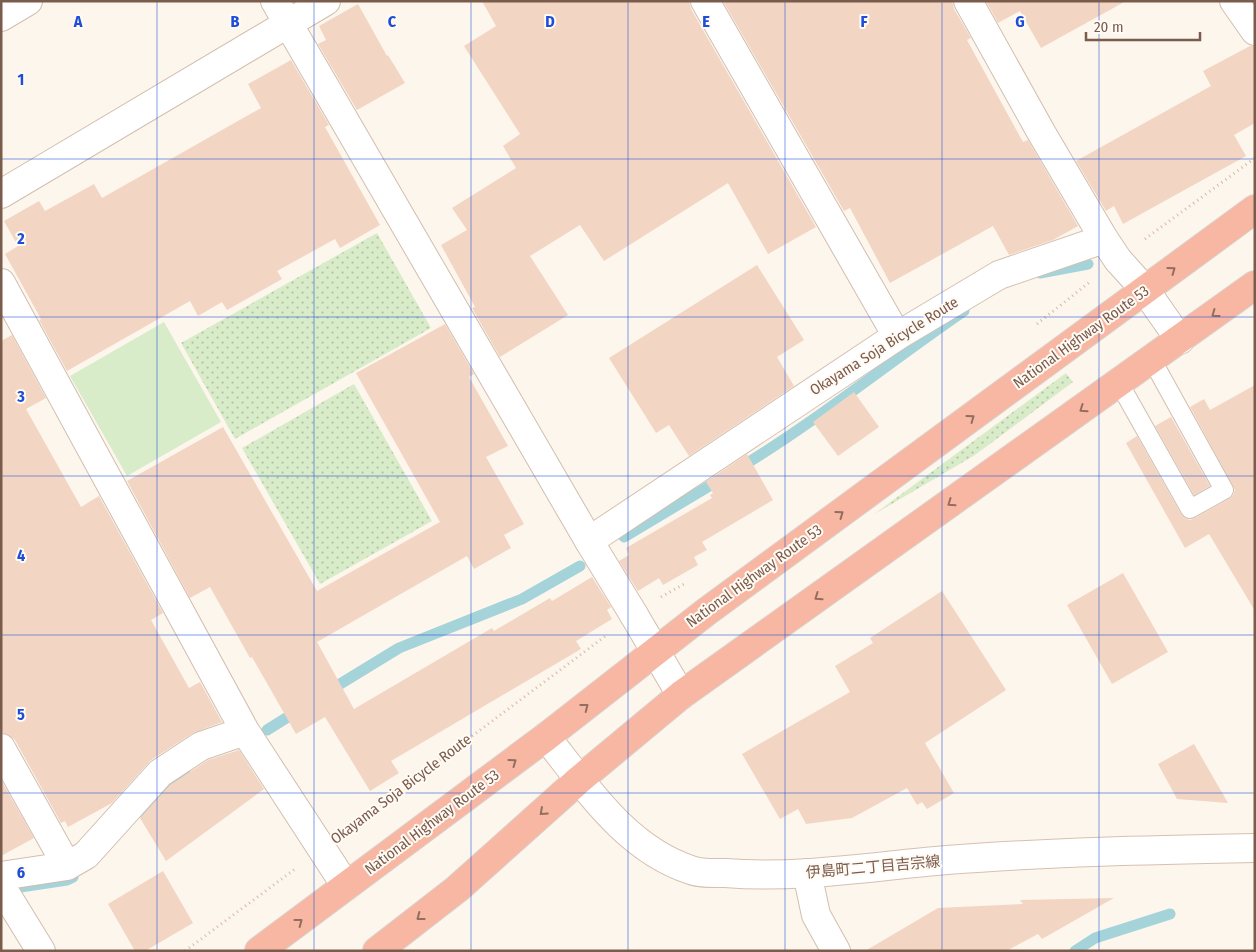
<svg xmlns="http://www.w3.org/2000/svg" width="1256" height="952" viewBox="0 0 1256 952" font-family="'Fira Sans Condensed','Noto Sans JP',sans-serif">
<defs>
<pattern id="grass-dots" width="8" height="8" patternUnits="userSpaceOnUse" patternTransform="scale(1.25)"><rect width="8" height="8" fill="#d8ecc9"/><path d="M2 2h.1M6 6h.1" fill="none" stroke="#b4c2a5" stroke-width="1.8" stroke-linecap="round"/></pattern>
</defs>
<rect width="100%" height="100%" fill="#fdf6ec"/>
<path fill="url(#grass-dots)" d="M377 233 431 328 235 439 181 343Z
M1066 373 1073 382 975 455 873 515Z
M354 384 432 521 320 584 242 448Z"/>
<path fill="#d8ecc9" d="M164 322 221 422 127 476 70 376Z"/>
<g fill="none" stroke-linecap="round" stroke-linejoin="round">
<path stroke="#a5d3da" stroke-width="11" d="M1040 273 1088 264
M739 468C817 421 888 363 964 311
M624 537 721 479
M327 692 399 648 522 599 580 566
M267 730 299 710
M143 812 185 770
M14 888 67 880 73 877
M1075 951 1095 938 1170 914"/>
</g>
<path fill="#f3d5c3" d="M482 1H689L691 9 816 227 768 254 728 183 604 261 580 225 530 256 568 315 500 357 472 308 475 307 441 245 467 230 452 208 516 168 503 146 520 134 464 46 496 26Z
M723 1H952L954 9 971 38 967 40 1023 142 1028 140 1078 226 1053 240 1009 255 993 226 890 283 850 208 844 211Z
M986 1H1126L1041 48 1020 11 998 23Z
M358 4 387 56 388 55 405 83 357 110 318 44 326 40 319 26Z
M1250 46H1255V123L1234 135 1246 156 1123 224 1114 206 1106 211 1076 161 1211 86 1203 71Z
M291 60 329 125 325 127 380 225 340 248 335 239 277 271 282 279 227 310 222 302 198 316 190 301 67 371 39 320 41 319 5 254 18 246 4 221 39 201 45 211 94 184 102 198 261 108 248 84Z
M757 265 804 340 777 357 794 386 689 456 669 425 656 433 609 358Z
M445 324 474 374 469 377 508 446 486 457 524 524 504 535 511 548 474 569 467 556 317 642 354 709 492 628 494 631 550 598 552 601 592 577 611 607 607 610 612 619 576 641 581 649 391 761 399 773 370 791 325 717 296 734 252 657 250 658 210 587 190 598 127 481 223 427 317 591 440 522 356 373Z
M12 335 46 398 26 409 81 507 99 496 163 613 151 620 189 688 200 682 222 722 193 733 151 760 112 803 68 827 65 821 61 823 15 740 9 735 1 732V341Z
M1255 385V611L1209 534 1185 548 1126 443 1137 436 1181 514 1185 518 1190 520 1195 518 1229 499 1233 495 1235 490 1190 407 1204 399 1210 410Z
M854 392 879 427 838 456 813 422Z
M1171 417 1210 486 1194 495 1155 426Z
M747 454 773 500 702 542 707 550 694 557 698 565 663 585 659 578 638 591 619 561 629 555 626 548 712 498 710 495 713 493 706 482Z
M1123 573 1168 652 1112 684 1067 605Z
M942 591 1006 690 925 743 954 793 927 809 922 802 917 805 907 788 852 818 806 824 798 809 780 819 742 754 850 692 835 666 873 643 870 638Z
M1194 744 1228 803 1177 799 1158 764Z
M239 750 264 789 166 861 140 818 170 785 208 760Z
M1 780 34 838 1 856Z
M163 871 193 923 145 951H135L108 904Z
M1114 898 1042 939 1038 934 1006 951H865L938 908 1023 904 1020 900Z"/>
<g fill="none" stroke-linecap="round" stroke-linejoin="round">
<defs>
<path id="lane" d="M1119 383 1190 509 1224 490 1152 360"/>
<path id="street" d="M275 1 589 541
M705 1 897 336
M968 1 1041 132 1104 239
M1234 1 1255 31
M1 17 28 1
M1 194 326 1
M1118 260 1145 290 1180 340
M1 283 245 731 346 886
M634 615 681 695
M1 748 67 866
M807 873 816 915 836 951
M1 876 67 866 86 855 160 773 201 746 245 731
M1 886 41 951"/>
<path id="secondary" d="M634 615 589 541 897 336 999 275 1104 239 1118 260
M546 737C587 788 626 849 691 870 701 874 714 873 725 873 799 879 874 866 947 860 1050 852 1152 850 1255 848"/>
<path id="highway" d="M259 951 546 737 706 612 1255 209
M377 951 457 889 580 779 681 695 1255 285"/>
</defs>
<use href="#lane" stroke="#d1beb0" stroke-width="20"/>
<use href="#street" stroke="#d1beb0" stroke-width="30"/>
<use href="#secondary" stroke="#d6c0b0" stroke-width="30"/>
<use href="#highway" stroke="#dad1cd" stroke-width="30"/>
<path stroke="#d9b8a5" stroke-width="3" stroke-dasharray="1 4" stroke-linecap="butt" d="M1145 239 1255 158
M1037 324 1091 281
M661 597 684 584
M348 829 607 635
M185 951 295 869"/>
<use href="#lane" stroke="#fff" stroke-width="18"/>
<use href="#street" stroke="#fff" stroke-width="28"/>
<use href="#secondary" stroke="#fff" stroke-width="28"/>
<use href="#highway" stroke="#f7b7a3" stroke-width="28"/>
</g>
<defs><path id="oneway-chevron" d="M-2-3.5L2.5 0L-2 3.5" fill="none" stroke-width="1.6" stroke-linecap="round" stroke-linejoin="round" transform="scale(1.25)"/></defs>
<g stroke="#936e5e">
<use href="#oneway-chevron" transform="translate(1172 270) rotate(-36)"/>
<use href="#oneway-chevron" transform="translate(1215 314) rotate(144)"/>
<use href="#oneway-chevron" transform="translate(1083 409) rotate(145)"/>
<use href="#oneway-chevron" transform="translate(971 418) rotate(-36)"/>
<use href="#oneway-chevron" transform="translate(951 503) rotate(145)"/>
<use href="#oneway-chevron" transform="translate(840 514) rotate(-36)"/>
<use href="#oneway-chevron" transform="translate(818 597) rotate(145)"/>
<use href="#oneway-chevron" transform="translate(585 707) rotate(-38)"/>
<use href="#oneway-chevron" transform="translate(513 762) rotate(-36)"/>
<use href="#oneway-chevron" transform="translate(543 812) rotate(138)"/>
<use href="#oneway-chevron" transform="translate(420 917) rotate(143)"/>
<use href="#oneway-chevron" transform="translate(299 922) rotate(-37)"/>
</g>
<path fill="none" stroke="#1d4ed8" stroke-width="1" stroke-opacity="0.55" d="M157 1V951M314 1V951M471 1V951M628 1V951M785 1V951M942 1V951M1099 1V951M1 159H1255M1 317H1255M1 476H1255M1 635H1255M1 793H1255"/>
<g text-anchor="middle" stroke-width="4" stroke-linejoin="round" paint-order="stroke">
<g font-size="15" fill="#7a5c4d" stroke="#fffaf3">
<text transform="translate(1081 337) rotate(-36)" y="5">National Highway Route 53</text>
<text transform="translate(884 346) rotate(-32)" y="5">Okayama Soja Bicycle Route</text>
<text transform="translate(754 576) rotate(-36)" y="5">National Highway Route 53</text>
<text transform="translate(401 789) rotate(-37)" y="5">Okayama Soja Bicycle Route</text>
<text transform="translate(432 822) rotate(-37)" y="5">National Highway Route 53</text>
<text transform="translate(873 867) rotate(-5)" y="5">伊島町二丁目吉宗線</text>
</g>
</g>
<g font-size="16" text-anchor="middle" font-weight="bold" fill="#1d4ed8" stroke="#fffaf3" stroke-width="4" stroke-linejoin="round" paint-order="stroke">
<text x="78" y="27">A</text>
<text x="235" y="27">B</text>
<text x="392" y="27">C</text>
<text x="550" y="27">D</text>
<text x="706" y="27">E</text>
<text x="864" y="27">F</text>
<text x="1020" y="27">G</text>
<text x="21" y="85">1</text>
<text x="21" y="244">2</text>
<text x="21" y="402">3</text>
<text x="21" y="561">4</text>
<text x="21" y="720">5</text>
<text x="21" y="878">6</text>
</g>
<rect width="1256" height="952" fill="none" stroke="#7a5c4d" stroke-width="5"/>
<path d="M1086 32v8h114v-8" fill="none" stroke="#7a5c4d" stroke-width="2.5"/>
<text x="1094" y="32" font-size="15" fill="#7a5c4d" stroke="#fffaf3" stroke-width="4" paint-order="stroke">20 m</text>
</svg>
